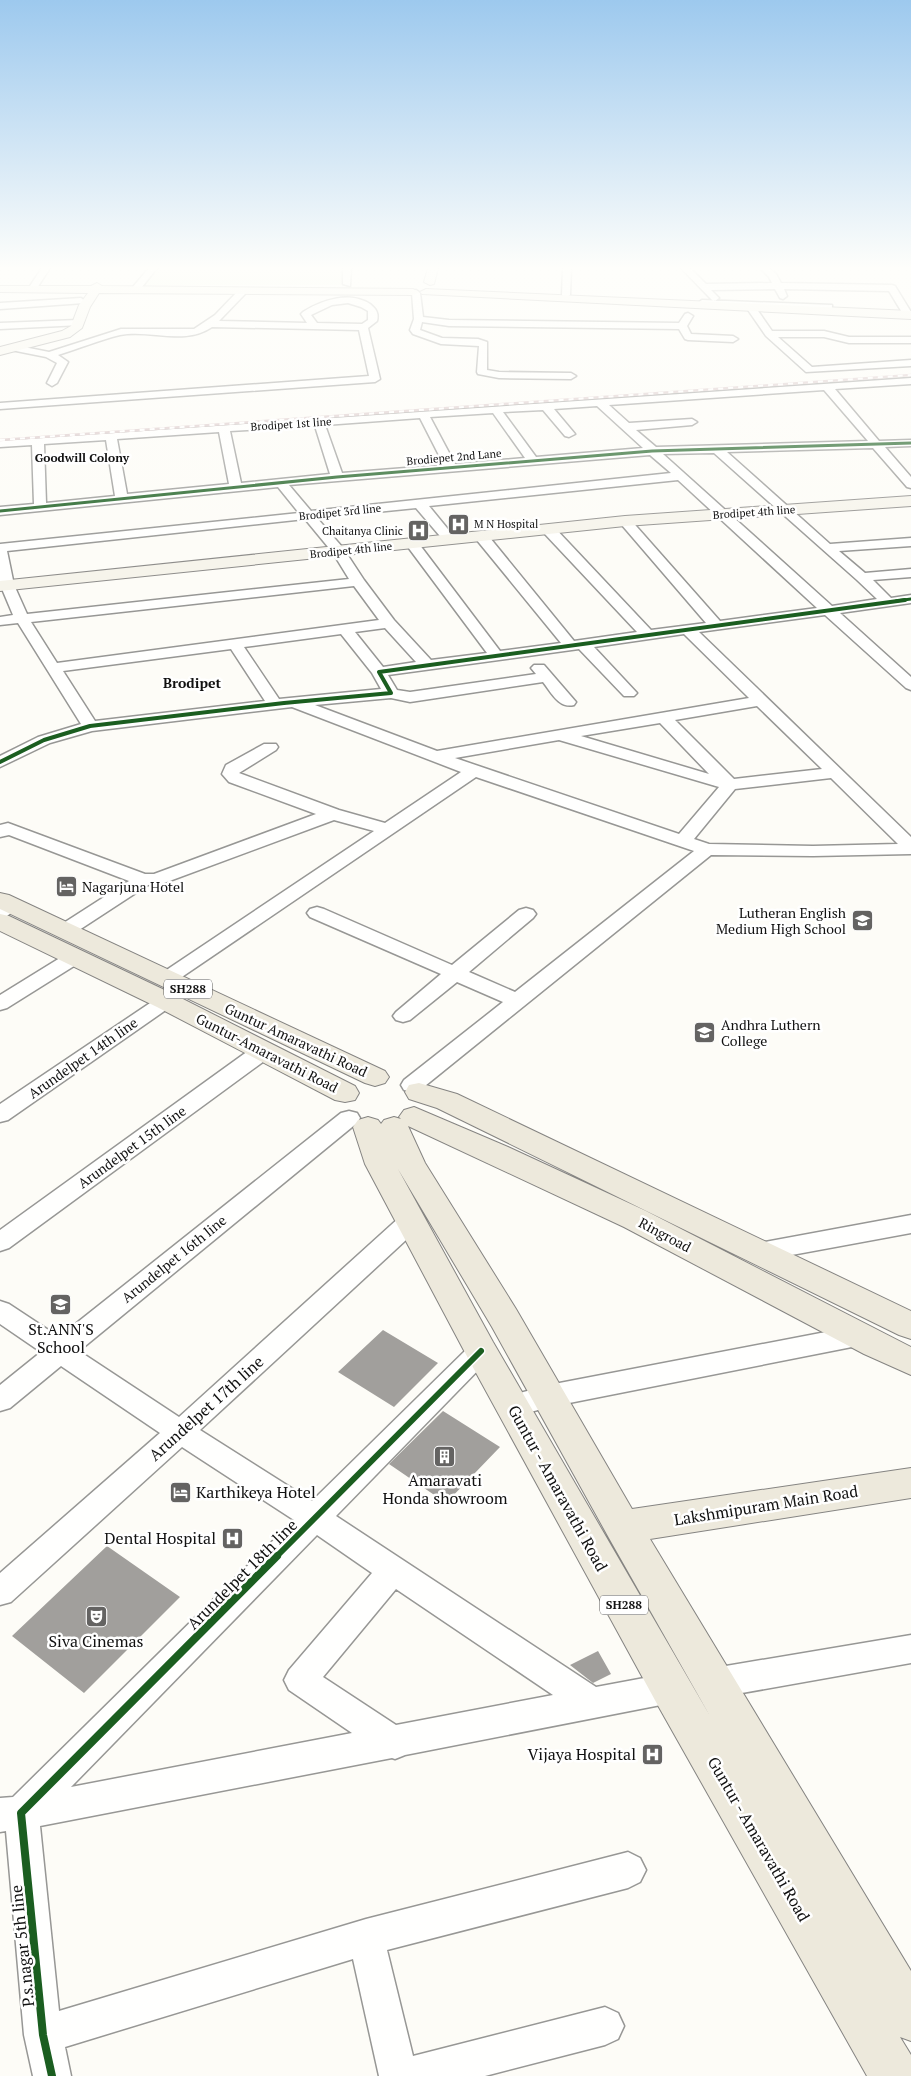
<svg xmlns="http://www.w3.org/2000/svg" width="911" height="2076" viewBox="0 0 911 2076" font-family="'PT Serif',serif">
<rect width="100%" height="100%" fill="#fdfcf7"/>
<path fill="#f0f6e1" d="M159 268H344L341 285H145Z"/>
<path fill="#a19f9c" d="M383 1330 438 1363 394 1407 338 1372Z
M443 1411 500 1447 446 1503 389 1464Z
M107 1546 180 1597 84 1693 12 1636Z
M598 1651 611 1674 593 1683 570 1665Z"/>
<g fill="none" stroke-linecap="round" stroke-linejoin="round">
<defs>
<path id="street" d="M42 268H50L37 288H31L30 286Z
M149 268H157L138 292H132V288Z
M343 268H351L350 286 343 284Z
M563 268H571L570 295 566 298 562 295Z
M681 268H690L706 284 772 283 769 277 760 268H769L776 274 781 283 892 285 895 286 911 312 906 315 903 314 889 291 784 289 787 296 783 299 780 298 775 289 711 290 719 298 715 301 712 300Z
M242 289 246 292 245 294 219 321 307 323 301 314 303 312C322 300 349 291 370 304 376 309 379 313 377 321L368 328 380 379 375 382 0 409V403L369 376 359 330 212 327C184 346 150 329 120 335 99 340 78 349 58 355L68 362 57 383 52 386 47 383 57 363 46 357 11 350 9 348 14 345 49 352 121 329H194L215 315 239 290ZM348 303 361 307 368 311V320L362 324 317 323 311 315 332 305Z
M416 290 420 293 423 317 449 320 679 323 685 314 688 313 693 316 687 326 691 334 733 336 738 339 733 342 688 340 685 339 679 329 449 326 422 322 420 330 442 338 478 339 487 342V370L499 372 571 373 576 376 571 379 499 378 478 374 477 372 479 346 441 344 413 334 410 330 414 319 412 293Z
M81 298 85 301 84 303 0 309V303Z
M702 300 832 305V309L829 310 753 307 756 308 772 331H824L849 337H911V343H849L824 337H778L812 367 911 360V366L806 372 766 336 748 310 753 307 699 305 698 303Z
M78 320 81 321V325L0 329V323Z
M911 378V384L835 389 879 441 911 440V446L885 447 911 477V488L907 487 873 448 727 452 830 544 911 538V546L839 551 865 573 911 569V577L873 580 891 598 911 595V603L840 613 911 677V690L906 688 825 615 699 632 911 837V854L813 856 711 855 420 1090 412 1092 404 1090 401 1085 404 1080 503 1002 457 982 410 1020 403 1022 396 1020 393 1016 396 1012 441 974 310 917 307 913 310 909 317 907 324 909 452 965 519 910 526 908 533 910 536 914 533 918 469 972 515 992 694 851 476 777 173 983 166 985 159 983 156 979 159 975 374 831 334 820 164 883 148 885 73 934 66 936 59 934 56 930 59 926 129 881 9 835 0 837V825L8 823 145 874H154L316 814 229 782 222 774 226 765 264 744H276L278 747 276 750 239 773 339 810 385 823 461 772 292 707 92 731 50 743 0 767V756L38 737 81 724 18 623 0 625V617L13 615 0 584V544L299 513 278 487 0 515V507L34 504 32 445 0 447V441ZM824 390 868 441 656 447 636 430 692 425 697 422 692 419 629 423 609 405ZM597 406 643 448 536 457 503 412 543 410 565 436 569 437 575 434 554 409ZM493 413 525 458 455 464 430 417ZM420 418 444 465 342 473 325 425ZM315 426 330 474 241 483 230 431ZM219 432 229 484 127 494 117 439ZM106 440 115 496 46 503 44 444ZM714 453 857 580 877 599 832 606 663 454ZM650 455 671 473 311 511 289 485ZM678 480 817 608 720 621 629 518H621L619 521 621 524 706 623 651 630 553 526H543L542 529 543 532 637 632 574 641 486 533 481 532 475 536 476 539 561 643 500 651 416 540 411 539 405 543 487 653 431 660 394 620 364 580 343 548 317 518 416 508 445 542 450 543 456 539 429 506ZM305 519 333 553 349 579 27 614 14 585 7 551ZM354 586 379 620 57 663 31 622ZM385 628 416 662 383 667 355 632ZM341 634 372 673 381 689 279 699 244 647ZM684 634 749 698 437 751 315 705 391 698 410 702 543 682C551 692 559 709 574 705L576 702 544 665H534L531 668 536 674 410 692 397 690 388 675 579 649 624 696H634L637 693 594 647ZM231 649 265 701 95 721 63 671ZM757 706 822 769 734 779 675 720ZM660 723 709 774 581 736ZM559 740 719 787 679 834 455 758ZM831 778 898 844 813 846 709 844 694 839 735 789Z
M11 899 18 901 21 905 7 916 0 918V904Z
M75 951 82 953 85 957 82 961 7 1008 0 1010V995L68 953Z
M166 995 173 997 176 1001 173 1005 8 1120 0 1122V1104L159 997Z
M263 1044 271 1046 274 1051 271 1056 9 1248 0 1251V1230L255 1046Z
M349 1111 357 1113 360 1118 357 1123 79 1351 179 1417 401 1216 410 1213 419 1216 422 1222 419 1228 200 1430 312 1501 472 1344 481 1341 490 1344 494 1351 490 1358 336 1516 596 1687 671 1673 682 1677 687 1688 682 1699 671 1703 405 1755 395 1759 392 1758 40 1826 59 2011 366 1919 628 1852 640 1858 646 1870 640 1882 628 1888 387 1950 413 2056 605 2007 618 2013 624 2026 618 2039 605 2045 485 2076H379L353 1959 65 2047 71 2076H33L24 2035 6 1831 0 1832V1798L13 1797 294 1520 182 1447 11 1602 0 1605V1573L160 1433 61 1366 10 1408 0 1411V1385L41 1352 0 1324V1301L9 1304 59 1337 341 1113ZM317 1535 372 1573 289 1670 284 1680 289 1690 352 1733 71 1787ZM396 1589 553 1695 396 1725 323 1677Z
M911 1215V1233L759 1261 750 1258 747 1252 750 1246 759 1243Z
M857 1326 866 1329 870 1336 866 1343 857 1346 549 1407 512 1417 502 1414 498 1406 502 1398 549 1385Z
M911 1635V1663L714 1698 703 1694 698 1683 703 1672 714 1668Z"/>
<path id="secondary" d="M428 268H438L434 284 430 285 424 282Z
M97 283 102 286 413 289 419 292 413 295 99 293 90 307 82 328 70 337 0 355V347L62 331 71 326 79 305 88 293 0 292V286H91Z
M426 289 911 311V319L422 294 420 292Z
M911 496V506L625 526 0 591V581L625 516Z"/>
<path id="primary" d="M0 893 9 895 385 1071 389 1077 385 1083 375 1086 365 1083 0 909Z
M0 914 9 916 175 995 355 1086 359 1093 355 1100 345 1102 335 1100 157 1007 0 931Z
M419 1083 457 1094 911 1311V1339L899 1335 437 1108 409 1099 405 1092 409 1085Z
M414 1107 508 1147 646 1211 911 1347V1375L864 1354 624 1227 408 1126 425 1163 516 1309 632 1509 911 1468V1498L650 1539 911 1971V2041L900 2037 911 2055V2076H867L656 1702 469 1360 365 1164 353 1127 358 1120 368 1117 378 1120 381 1124 384 1120 394 1117 401 1119 399 1117 404 1110ZM398 1169 492 1327 609 1538 710 1716 493 1342Z"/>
</defs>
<use href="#street" stroke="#979795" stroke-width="3"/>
<use href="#secondary" stroke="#8e8d8b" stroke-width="2"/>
<use href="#primary" stroke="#858482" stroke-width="2"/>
<use href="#street" fill="#fffffe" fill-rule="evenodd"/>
<use href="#secondary" fill="#f6f4eb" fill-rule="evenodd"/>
<use href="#primary" fill="#ede9dc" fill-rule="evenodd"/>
<defs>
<path id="rail" d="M0 440 911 375"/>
</defs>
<use href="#rail" stroke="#d9c6c7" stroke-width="2.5"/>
<use href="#rail" stroke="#fff" stroke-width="2" stroke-dasharray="5" stroke-linecap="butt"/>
<defs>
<path id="cycleway-far3" d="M0 511 337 477 652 451 911 443
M896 601 911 599"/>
<path id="cycleway-far2" d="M0 762 44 740 90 726 284 703 391 693 379 672 905 600"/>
<path id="cycleway-far1" d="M276 1557 481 1351"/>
<path id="cycleway" d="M52 2076 43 2035 21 1813 277 1556"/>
</defs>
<use href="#cycleway-far3" stroke="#fff" stroke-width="5"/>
<use href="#cycleway-far2" stroke="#fff" stroke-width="6"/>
<use href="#cycleway-far1" stroke="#fff" stroke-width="9"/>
<use href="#cycleway" stroke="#fff" stroke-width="11"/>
<use href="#cycleway-far3" stroke="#1b5e20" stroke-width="3"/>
<use href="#cycleway-far2" stroke="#1b5e20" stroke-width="4"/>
<use href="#cycleway-far1" stroke="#1b5e20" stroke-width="6"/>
<use href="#cycleway" stroke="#1b5e20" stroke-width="8"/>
</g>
<linearGradient id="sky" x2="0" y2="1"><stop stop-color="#9dc9ee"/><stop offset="0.48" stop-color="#fefefb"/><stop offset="1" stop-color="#fefefb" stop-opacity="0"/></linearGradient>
<rect width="911" height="558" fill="url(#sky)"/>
<defs>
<symbol id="hospital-square" viewBox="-11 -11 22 22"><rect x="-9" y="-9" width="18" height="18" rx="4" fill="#646362" stroke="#fff"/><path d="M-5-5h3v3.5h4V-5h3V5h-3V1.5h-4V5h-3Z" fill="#fff"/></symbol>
<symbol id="hotel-square" viewBox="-11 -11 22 22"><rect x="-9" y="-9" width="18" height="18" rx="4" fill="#646362" stroke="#fff"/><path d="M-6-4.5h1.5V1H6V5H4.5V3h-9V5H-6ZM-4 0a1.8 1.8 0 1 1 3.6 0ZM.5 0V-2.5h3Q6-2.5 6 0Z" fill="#fff"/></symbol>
<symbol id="school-square" viewBox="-11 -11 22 22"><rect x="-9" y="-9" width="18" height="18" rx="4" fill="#646362" stroke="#fff"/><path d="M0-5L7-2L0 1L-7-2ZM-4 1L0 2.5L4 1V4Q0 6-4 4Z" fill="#fff"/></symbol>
<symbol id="university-square" viewBox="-11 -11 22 22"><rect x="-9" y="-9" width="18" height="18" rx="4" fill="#646362" stroke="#fff"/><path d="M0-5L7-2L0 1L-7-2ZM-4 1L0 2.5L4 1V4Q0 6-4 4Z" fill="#fff"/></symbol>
<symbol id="building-square" viewBox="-11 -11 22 22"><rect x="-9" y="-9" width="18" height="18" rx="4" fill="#646362" stroke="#fff"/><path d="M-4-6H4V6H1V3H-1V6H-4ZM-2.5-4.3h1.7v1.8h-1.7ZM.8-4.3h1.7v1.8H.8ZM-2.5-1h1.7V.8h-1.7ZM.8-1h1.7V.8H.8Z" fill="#fff"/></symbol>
<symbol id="theatre-square" viewBox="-11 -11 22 22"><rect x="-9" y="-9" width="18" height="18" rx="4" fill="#646362" stroke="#fff"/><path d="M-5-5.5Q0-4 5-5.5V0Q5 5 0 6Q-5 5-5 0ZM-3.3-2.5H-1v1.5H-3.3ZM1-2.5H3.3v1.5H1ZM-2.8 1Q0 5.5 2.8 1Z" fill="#fff"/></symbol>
</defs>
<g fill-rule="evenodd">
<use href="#hospital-square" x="446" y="512" width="25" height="25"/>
<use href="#hospital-square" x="406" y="518" width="25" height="25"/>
<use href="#hotel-square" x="54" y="874" width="25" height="25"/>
<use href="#school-square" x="850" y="908" width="25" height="25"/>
<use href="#university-square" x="692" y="1020" width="25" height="25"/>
<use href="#school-square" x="48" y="1292" width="25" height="25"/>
<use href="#building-square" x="432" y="1444" width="25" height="25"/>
<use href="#hotel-square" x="168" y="1480" width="25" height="25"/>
<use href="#hospital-square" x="220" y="1526" width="25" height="25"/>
<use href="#theatre-square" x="84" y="1604" width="25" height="25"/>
<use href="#hospital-square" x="640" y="1742" width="25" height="25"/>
</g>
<g text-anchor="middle" stroke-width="5" stroke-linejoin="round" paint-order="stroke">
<g font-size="11" fill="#111" stroke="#fff">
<text transform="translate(291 424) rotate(-4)" y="4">Brodipet 1st line</text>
<text transform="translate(454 457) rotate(-5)" y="4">Brodiepet 2nd Lane</text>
<text transform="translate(340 512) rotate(-6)" y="4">Brodipet 3rd line</text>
<text transform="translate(754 512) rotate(-4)" y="4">Brodipet 4th line</text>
<text transform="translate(351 550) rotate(-6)" y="4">Brodipet 4th line</text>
</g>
<g font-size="11" fill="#111" stroke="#fff" text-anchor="start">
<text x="474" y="528">M N Hospital</text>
<text x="403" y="535" text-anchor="end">Chaitanya Clinic</text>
</g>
<g font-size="12" font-weight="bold" fill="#111" stroke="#fff">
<text x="82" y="462">Goodwill Colony</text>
</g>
<g fill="#fff" stroke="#585858" stroke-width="1">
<rect x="164" y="979.5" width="48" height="19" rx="4"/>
<rect x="600" y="1595.5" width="48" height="19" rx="4"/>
</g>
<g font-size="12" font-weight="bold" fill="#111">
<text x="188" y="993">SH288</text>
<text x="624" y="1609">SH288</text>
</g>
<g font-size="14" font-weight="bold" fill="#111" stroke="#fff">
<text x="192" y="688">Brodipet</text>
</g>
<g font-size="14" fill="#111" stroke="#fff" text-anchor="start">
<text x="82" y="892">Nagarjuna Hotel</text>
<text x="846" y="918" text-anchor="end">Lutheran English<tspan x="846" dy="16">Medium High School</tspan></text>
<text x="721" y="1030">Andhra Luthern<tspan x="721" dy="16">College</tspan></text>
</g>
<g font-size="14" fill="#111" stroke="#fff">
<text transform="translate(296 1040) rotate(25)" y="5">Guntur Amaravathi Road</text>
<text transform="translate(267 1053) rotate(27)" y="5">Guntur-Amaravathi Road</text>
<text transform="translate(83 1058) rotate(-35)" y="5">Arundelpet 14th line</text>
<text transform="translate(132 1147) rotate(-36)" y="5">Arundelpet 15th line</text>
<text transform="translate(665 1235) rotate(28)" y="5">Ringroad</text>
<text transform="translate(174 1259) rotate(-39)" y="5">Arundelpet 16th line</text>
</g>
<g font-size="16" fill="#111" stroke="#fff">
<text x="61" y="1335">St.ANN'S<tspan x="61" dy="18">School</tspan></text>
<text x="445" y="1486">Amaravati<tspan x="445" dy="18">Honda showroom</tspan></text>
<text x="196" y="1498" text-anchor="start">Karthikeya Hotel</text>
<text x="216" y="1544" text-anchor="end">Dental Hospital</text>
<text x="96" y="1647">Siva Cinemas</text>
<text x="636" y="1760" text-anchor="end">Vijaya Hospital</text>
</g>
<g font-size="16" fill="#111" stroke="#fff">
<text transform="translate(206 1408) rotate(-42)" y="6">Arundelpet 17th line</text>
<text transform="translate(558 1488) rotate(61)" y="6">Guntur - Amaravathi Road</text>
<text transform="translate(766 1505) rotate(-9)" y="6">Lakshmipuram Main Road</text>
<text transform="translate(242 1574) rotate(-45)" y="6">Arundelpet 18th line</text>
<text transform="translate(759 1839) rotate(60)" y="6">Guntur - Amaravathi Road</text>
<text transform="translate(22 1946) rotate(-96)" y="6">P.s.nagar 5th line</text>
</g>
</g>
</svg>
